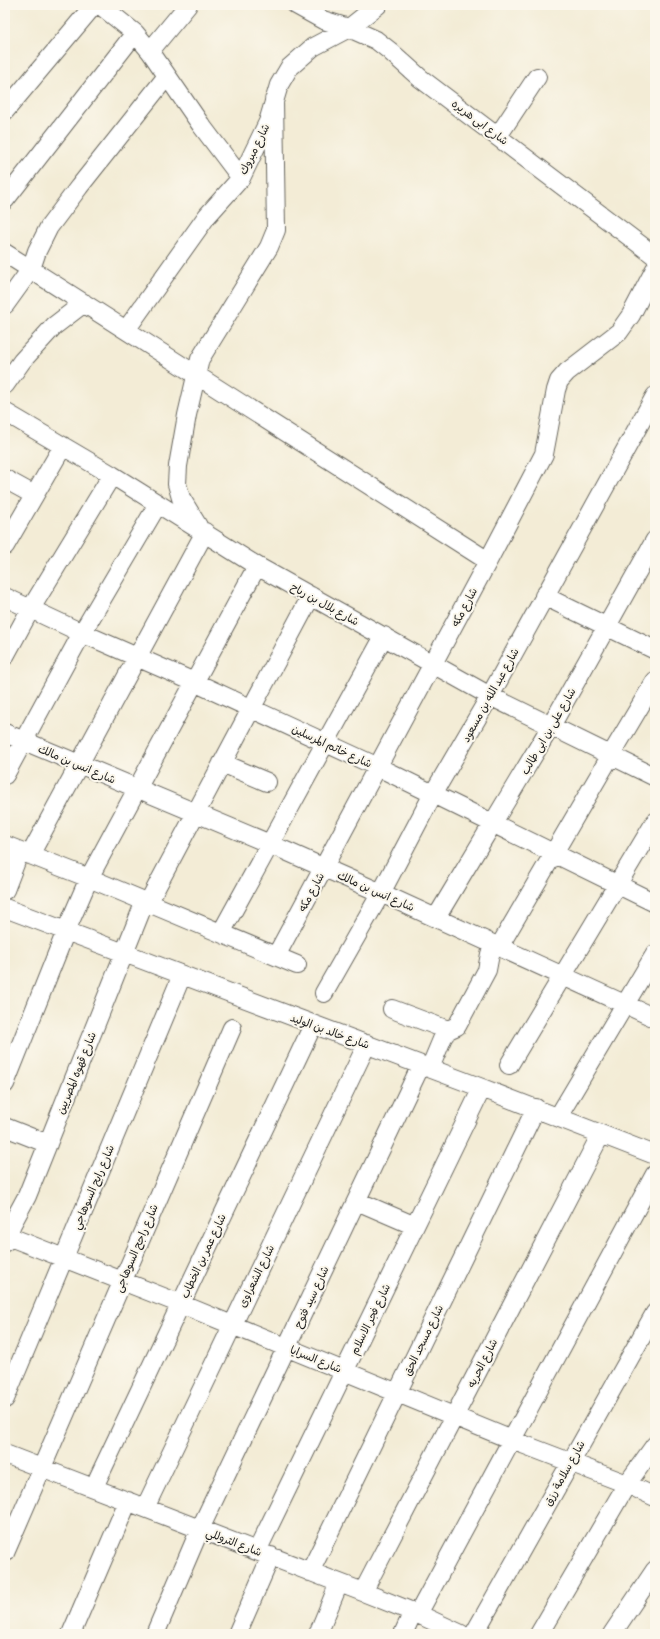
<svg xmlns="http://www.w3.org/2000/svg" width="660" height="1639" viewBox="0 0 660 1639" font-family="Pangolin,'Playpen Sans Arabic',sans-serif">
<rect width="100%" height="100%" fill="#fbf7ec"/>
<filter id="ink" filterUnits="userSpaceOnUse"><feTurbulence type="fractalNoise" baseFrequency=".025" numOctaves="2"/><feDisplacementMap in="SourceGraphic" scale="8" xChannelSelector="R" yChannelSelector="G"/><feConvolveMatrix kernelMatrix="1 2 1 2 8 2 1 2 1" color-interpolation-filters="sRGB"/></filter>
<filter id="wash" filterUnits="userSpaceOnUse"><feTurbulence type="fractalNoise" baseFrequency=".012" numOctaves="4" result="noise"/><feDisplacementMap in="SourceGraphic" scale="16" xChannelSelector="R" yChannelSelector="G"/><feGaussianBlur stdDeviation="0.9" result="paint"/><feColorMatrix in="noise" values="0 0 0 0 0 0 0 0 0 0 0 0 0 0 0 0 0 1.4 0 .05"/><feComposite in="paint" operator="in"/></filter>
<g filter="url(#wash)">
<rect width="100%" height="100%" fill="#f3ecd6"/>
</g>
<g filter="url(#ink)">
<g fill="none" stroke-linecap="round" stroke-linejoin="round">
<defs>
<path id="minor" d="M100 5 135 33 150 51 201 125 241 178
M296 5 323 20 349 28 376 40 390 51 420 78 655 256
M150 51 188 5
M5 111 94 5
M498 136 537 77
M5 200 135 33
M5 253 488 561
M5 305 31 269 37 251 49 227 79 187 167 76
M126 330 207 216 241 178 268 122 279 85 289 68 313 47 349 28 378 5
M5 385 22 361 54 326 84 303
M5 412 112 475 257 566 490 696 655 777
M5 479 34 495
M198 526 181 498 177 484 178 466 187 415 200 359 269 247 276 230 274 100
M5 546 63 446
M544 596 655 650
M5 597 82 633 194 682 378 767 655 903
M5 656 30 610 112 475
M5 733 270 844 381 893 655 1018
M222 763 267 782
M5 775 82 633 158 504
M5 845 89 878 297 965
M30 855 205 532
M5 890 20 851
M148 903 311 596
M5 908 482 1088 655 1155
M436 918 551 726 655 540
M221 933 384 636
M499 947 611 755 655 681
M276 956 488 561 544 454 556 390 559 381 567 372 619 332 631 315 655 269
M324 993 381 893 433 794 490 696 655 396
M392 1009 448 1030
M509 1065 655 822
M430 1068 443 1037 448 1030 457 1026 487 970 490 954 495 945
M5 1084 66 931 89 878 257 566
M558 1117 655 954
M5 1127 48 1144
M357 1201 415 1226
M5 1235 181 1304 512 1440 627 1484 655 1497
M5 1242 12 1224 27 1196 145 901
M5 1399 182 975
M5 1454 363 1592 418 1614 461 1634
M94 1487 313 1025
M145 1508 367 1044
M257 1551 482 1088
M5 1553 232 1028
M310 1572 536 1108
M363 1592 601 1134
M418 1614 655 1174
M71 1634 128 1501
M155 1634 200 1529 421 1065
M237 1634 271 1556
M318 1634 339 1583
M403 1634 413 1612
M474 1634 655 1313
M539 1634 627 1484 655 1445
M612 1634 655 1570"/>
</defs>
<use href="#minor" stroke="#67655d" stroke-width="20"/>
<use href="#minor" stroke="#fff" stroke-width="18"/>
</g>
</g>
<g text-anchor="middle" stroke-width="4" stroke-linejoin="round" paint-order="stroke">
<g font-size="11" fill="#1c1c1c" stroke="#fbf7ec">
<text transform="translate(480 122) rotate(37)" y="4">شارع ابى هريره</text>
<text transform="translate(254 149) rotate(-64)" y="4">شارع مبروك</text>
<text transform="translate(325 604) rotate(29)" y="4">شارع بلال بن رباح</text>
<text transform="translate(464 607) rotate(-62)" y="4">شارع مكه</text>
<text transform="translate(490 695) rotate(-61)" y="4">شارع عبد الله بن مسعود</text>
<text transform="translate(548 731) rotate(-60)" y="4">شارع على بن ابى طالب</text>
<text transform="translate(332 746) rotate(25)" y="4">شارع خاتم المرسلين</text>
<text transform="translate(77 764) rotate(23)" y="4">شارع انس بن مالك</text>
<text transform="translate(376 891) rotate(24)" y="4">شارع انس بن مالك</text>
<text transform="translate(311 892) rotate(-62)" y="4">شارع مكه</text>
<text transform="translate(330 1031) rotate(20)" y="4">شارع خالد بن الوليد</text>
<text transform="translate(76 1073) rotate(-68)" y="4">شارع قهوه المصريين</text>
<text transform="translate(93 1187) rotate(-67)" y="4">شارع رابح السوهاجي</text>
<text transform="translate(136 1248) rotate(-67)" y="4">شارع راجح السوهاجى</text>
<text transform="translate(203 1256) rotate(-65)" y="4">شارع عمر بن الخطاب</text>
<text transform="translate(256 1276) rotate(-64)" y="4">شارع الشعراوى</text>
<text transform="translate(311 1297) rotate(-65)" y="4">شارع سيد فتوح</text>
<text transform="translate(370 1319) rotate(-64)" y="4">شارع فجر الاسلام</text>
<text transform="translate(423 1340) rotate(-64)" y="4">شارع مسجد الحق</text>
<text transform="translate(316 1359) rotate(22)" y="4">شارع السرايا</text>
<text transform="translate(482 1363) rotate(-63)" y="4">شارع الحريه</text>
<text transform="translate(564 1473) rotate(-61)" y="4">شارع سلامة رزق</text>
<text transform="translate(234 1542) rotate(21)" y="4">شارع التروللي</text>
</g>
</g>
<rect width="660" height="1639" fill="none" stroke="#fbf7ec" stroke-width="20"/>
</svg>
